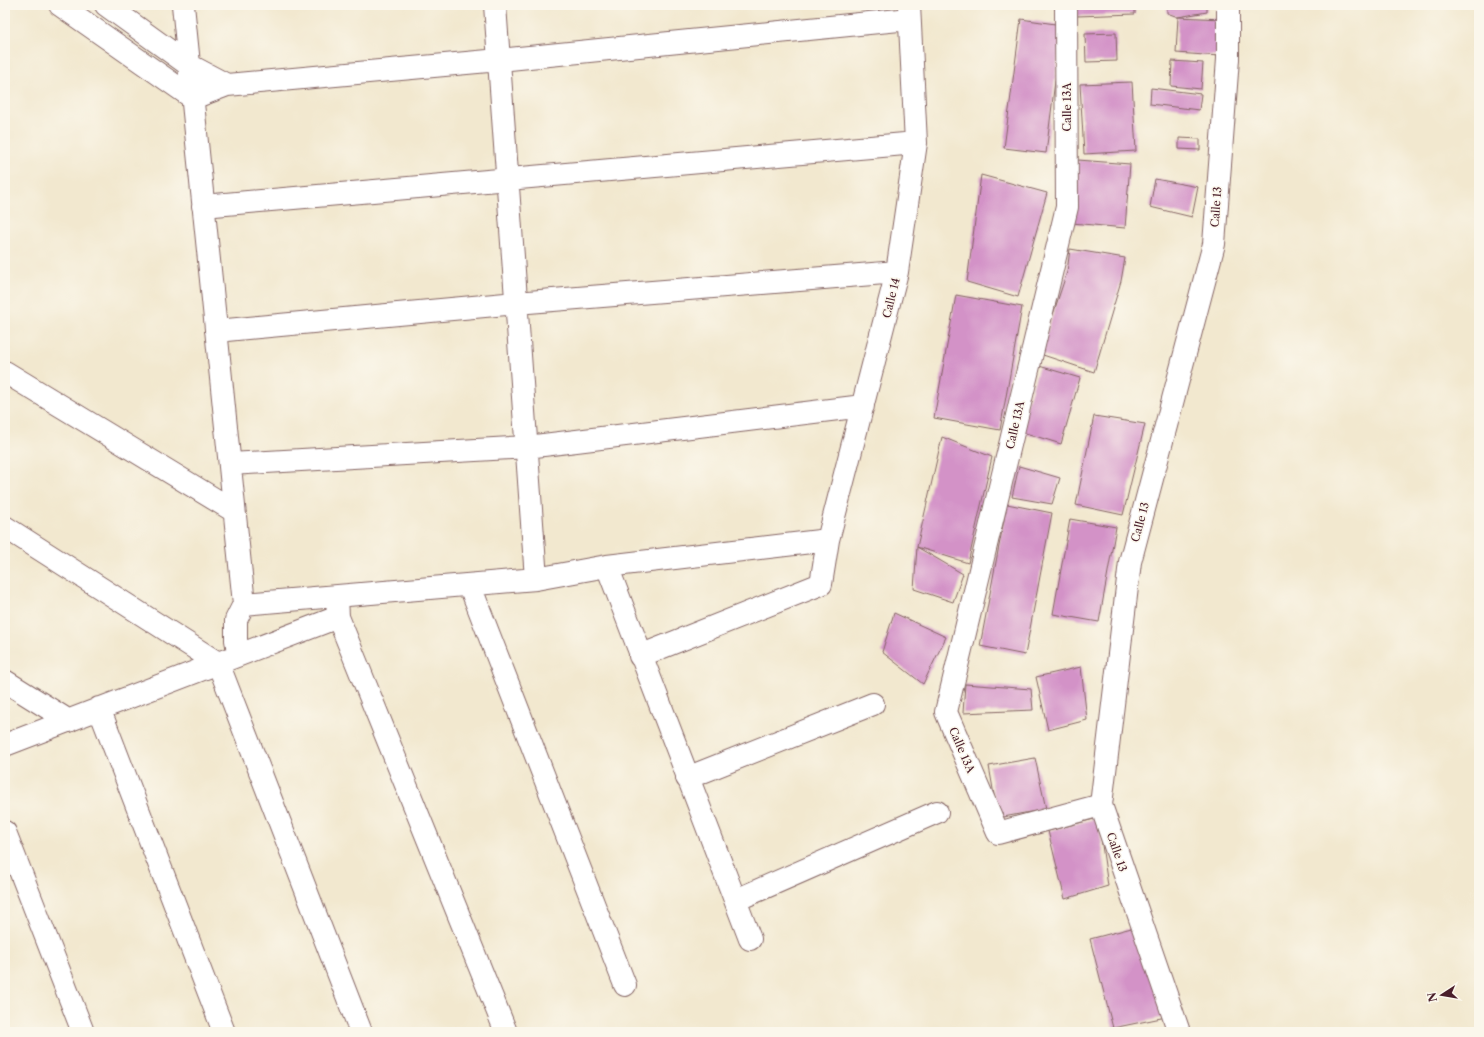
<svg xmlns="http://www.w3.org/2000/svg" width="1484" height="1037" viewBox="0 0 1484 1037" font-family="'Libre Caslon Text',serif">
<rect width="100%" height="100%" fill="#fbf7ec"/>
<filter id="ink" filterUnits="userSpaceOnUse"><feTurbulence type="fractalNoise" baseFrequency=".025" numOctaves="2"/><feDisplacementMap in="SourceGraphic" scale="8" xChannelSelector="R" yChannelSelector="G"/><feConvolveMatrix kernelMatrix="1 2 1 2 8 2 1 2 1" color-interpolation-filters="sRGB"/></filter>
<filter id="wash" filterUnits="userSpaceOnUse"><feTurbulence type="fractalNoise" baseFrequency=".012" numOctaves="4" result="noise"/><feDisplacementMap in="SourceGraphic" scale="16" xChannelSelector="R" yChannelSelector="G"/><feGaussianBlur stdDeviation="0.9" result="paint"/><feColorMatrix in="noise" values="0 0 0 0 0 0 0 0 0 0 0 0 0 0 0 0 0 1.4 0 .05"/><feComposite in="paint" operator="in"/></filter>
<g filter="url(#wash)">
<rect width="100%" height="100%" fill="#f2e8cf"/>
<g id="blocks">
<path fill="#d392c7" d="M1077 5H1135V14L1077 16Z
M1167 5H1207V12L1178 17 1167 13Z
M1178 17 1222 19 1220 56 1176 53Z
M1021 19 1062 25 1046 153 1004 148Z
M1116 33 1117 61 1086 62 1085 34Z
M1172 61 1203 63 1201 89 1171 86Z
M1132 82 1136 151 1084 154 1080 84Z
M1151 88 1201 94 1199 110 1150 104Z
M1179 138 1200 139V150L1179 149Z
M1078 160 1130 164 1125 228 1072 223Z
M981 175 1047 193 1018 297 967 282Z
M1155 179 1198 187 1192 217 1150 207Z
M1070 249 1125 258 1121 281 1094 372 1040 354 1067 272Z
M956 295 1022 307 1000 430 934 418Z
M1039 366 1080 378 1061 444 1019 431Z
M1094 416 1145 424 1123 515 1076 505Z
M942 437 992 457 968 563 917 547Z
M1019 466 1060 478 1052 504 1012 497Z
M1007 504 1052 513 1025 655 980 646Z
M1070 519 1116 527 1099 622 1053 614Z
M917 547 963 574 953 602 914 589Z
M894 613 946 637 923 684 882 652Z
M1081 667 1087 720 1048 730 1036 677Z
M965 684 1031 689 1033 710 963 713Z
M1035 758 1046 809 998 818 989 766Z
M1098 818 1108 886 1065 899 1048 831Z
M1139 926 1166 1017 1113 1028 1090 939Z"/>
</g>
</g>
<g filter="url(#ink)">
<use href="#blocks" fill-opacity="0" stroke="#856564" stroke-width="1"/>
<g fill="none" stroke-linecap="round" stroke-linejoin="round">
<defs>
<path id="street" d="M60 5 193 98 227 85 499 60 909 19
M106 5 189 65 227 85
M183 5 244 604 236 620V640L239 655
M495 5 536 579
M1066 5 1067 207 946 712 998 833 1101 805
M203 206 916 143
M216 331 516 303 897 272
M5 372 234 511
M230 464 527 447 863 406
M5 527 218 663 361 1032
M607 566 750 939
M470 586 625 985
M337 597 338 617 506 1032
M244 604 536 579 607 566 828 540
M640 656 821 584 828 540 897 272 916 143 909 5
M5 681 69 721
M99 708 224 1032
M5 745 338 617
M687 778 873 704
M5 832 83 1032
M736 900 937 812
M1179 1032 1101 805 1130 562 1214 244 1228 59V5"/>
</defs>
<use href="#street" stroke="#856564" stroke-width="24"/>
<use href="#street" stroke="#fff" stroke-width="22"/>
</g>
</g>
<g text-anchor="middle" stroke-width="3" stroke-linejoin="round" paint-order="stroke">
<g font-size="11" fill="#4a1f2b" stroke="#fbf7ec">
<text transform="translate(1067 107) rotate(-90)" y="4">Calle 13A</text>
<text transform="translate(1216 207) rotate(-86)" y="4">Calle 13</text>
<text transform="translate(891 298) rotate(-76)" y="4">Calle 14</text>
<text transform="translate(1015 425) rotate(-77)" y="4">Calle 13A</text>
<text transform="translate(1140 522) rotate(-75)" y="4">Calle 13</text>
<text transform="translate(962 750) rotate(67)" y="4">Calle 13A</text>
<text transform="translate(1117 852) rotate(71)" y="4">Calle 13</text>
</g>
</g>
<rect width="1484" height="1037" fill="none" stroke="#fbf7ec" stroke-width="20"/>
<g transform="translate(1442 995) rotate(258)" stroke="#fbf7ec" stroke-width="3" paint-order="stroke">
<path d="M0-3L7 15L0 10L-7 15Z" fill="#4a1f2b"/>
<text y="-6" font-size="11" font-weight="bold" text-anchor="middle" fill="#4a1f2b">N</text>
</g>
</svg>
